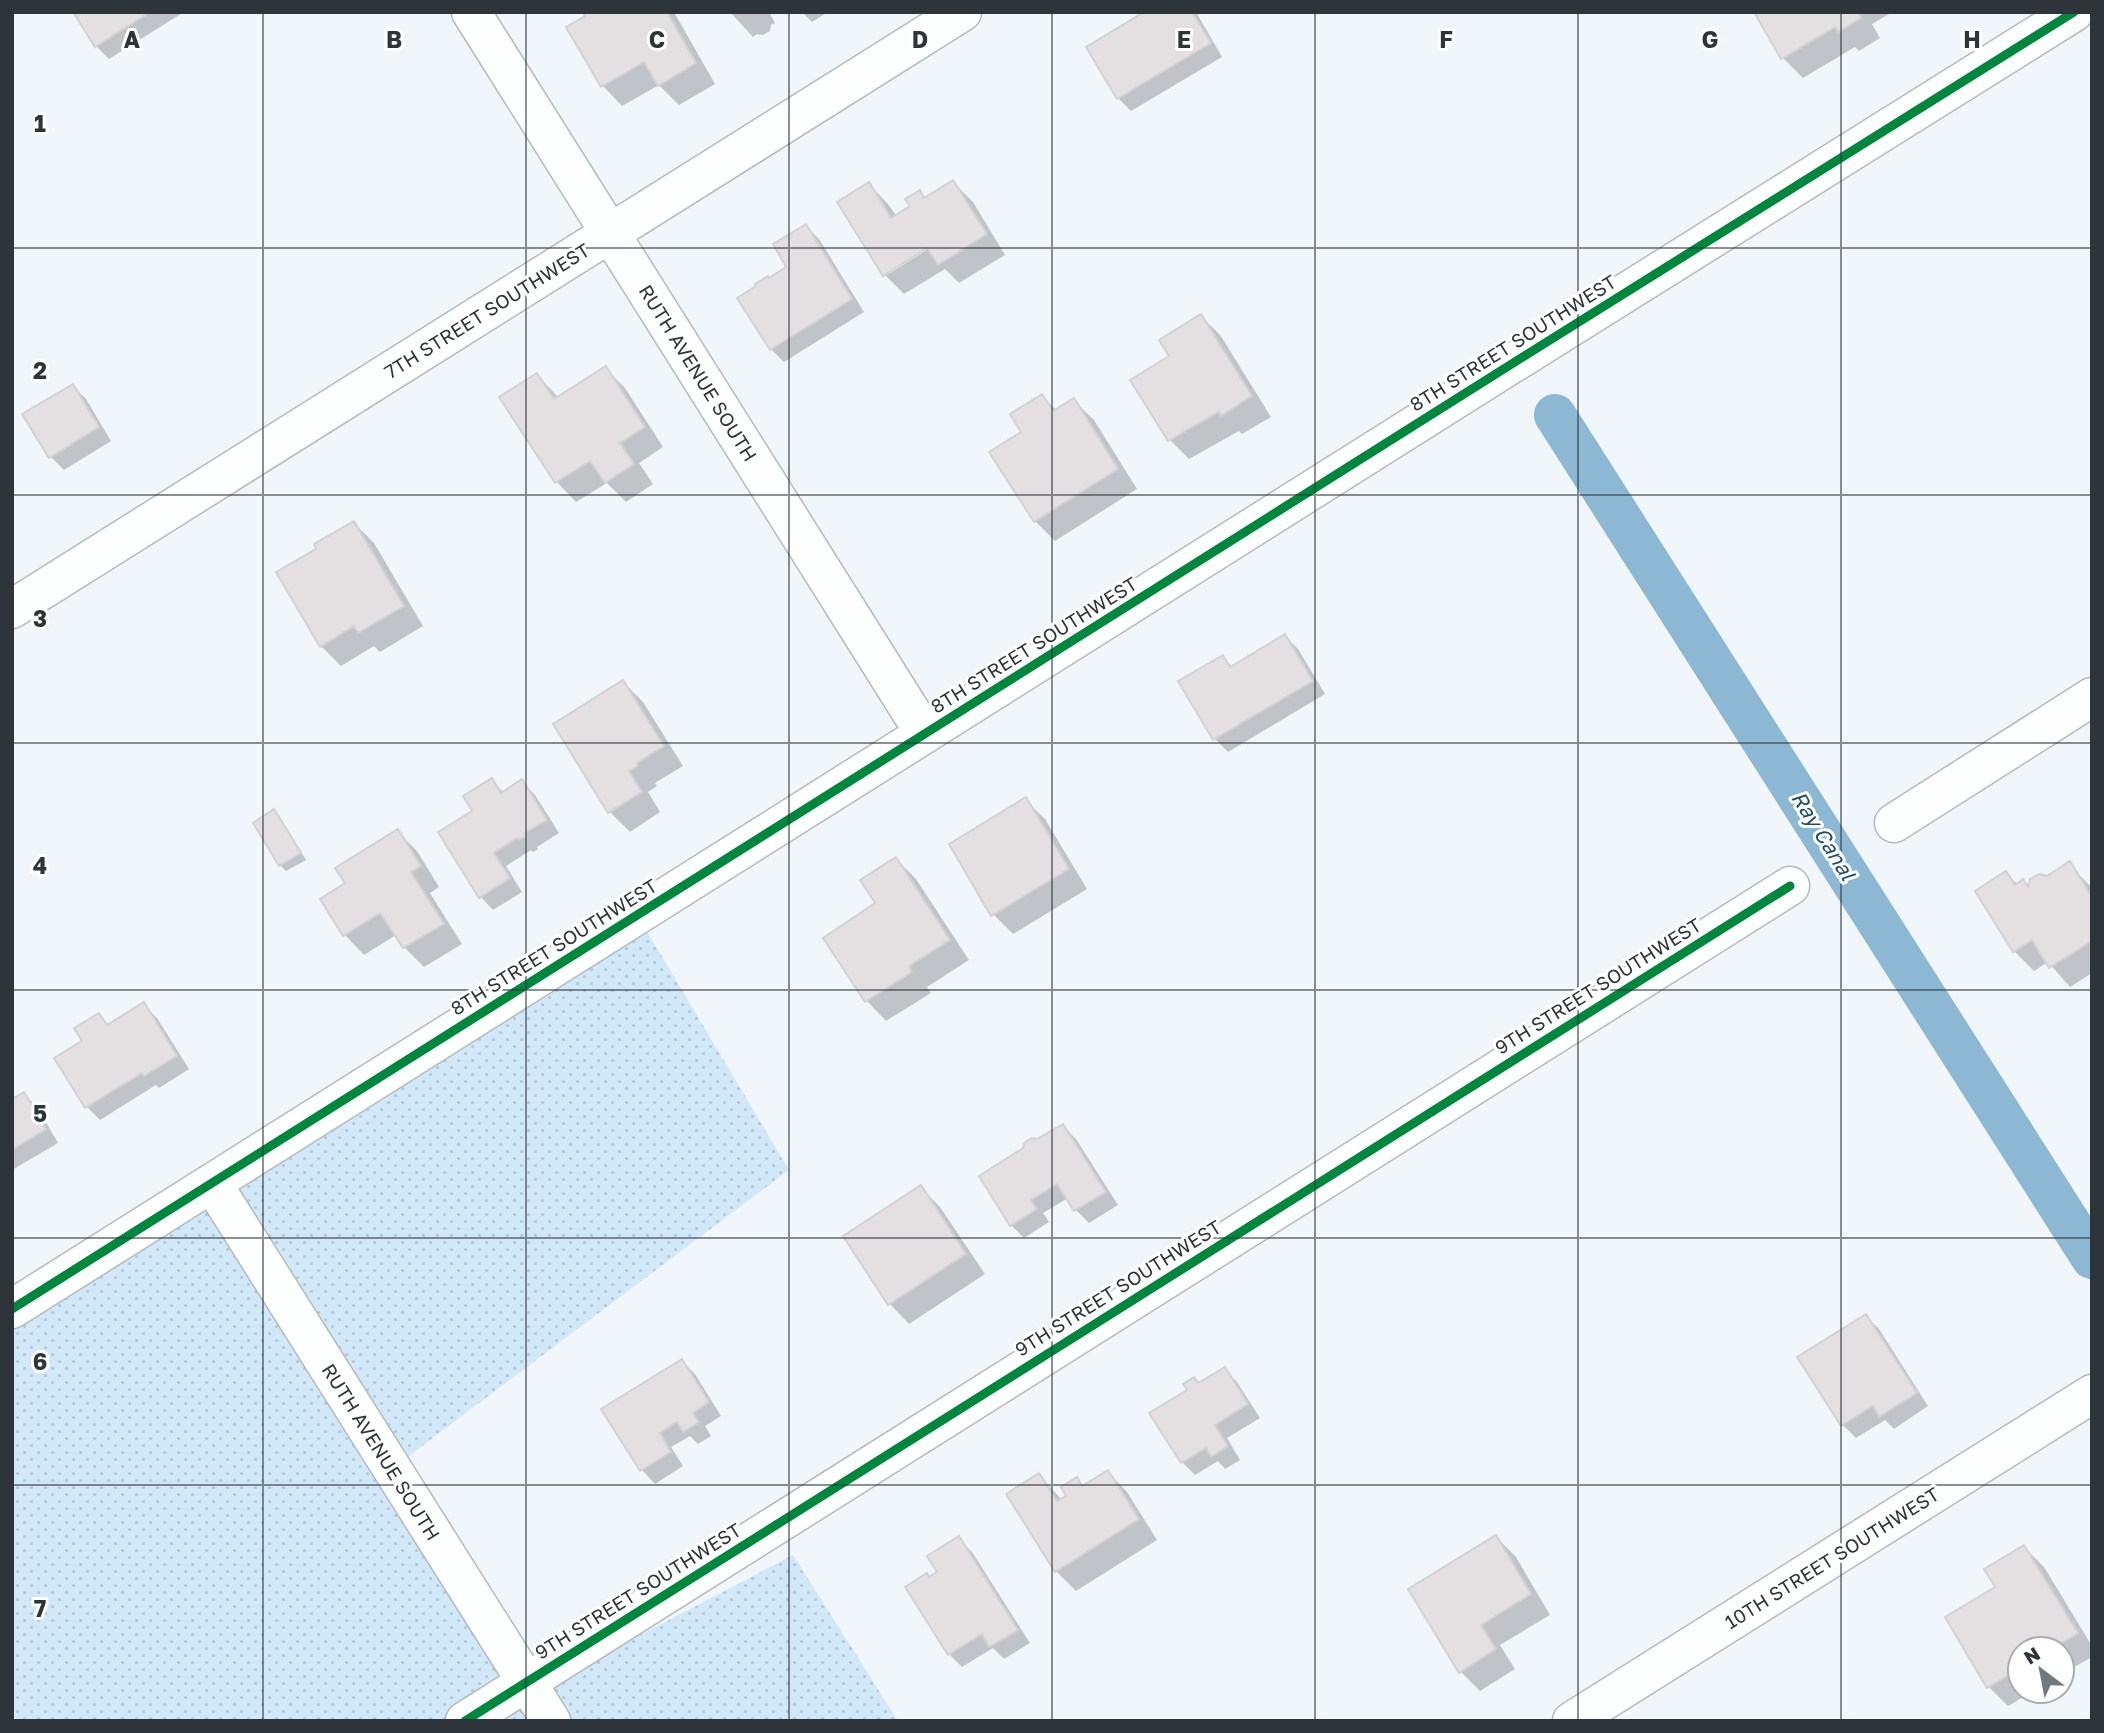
<svg xmlns="http://www.w3.org/2000/svg" width="2104" height="1733" viewBox="0 0 2104 1733" font-family="'Golos Text',sans-serif">
<defs>
<pattern id="grass-dots" width="8" height="8" patternUnits="userSpaceOnUse" patternTransform="scale(1.75)"><rect width="8" height="8" fill="#d1e8f9"/><path d="M2 2h.1M6 6h.1" fill="none" stroke="#b4c8d6" stroke-width="1.8" stroke-linecap="round"/></pattern>
</defs>
<rect width="100%" height="100%" fill="#f0f6fa"/>
<path fill="url(#grass-dots)" d="M642 923 789 1170 402 1461 537 1689 793 1555 898 1721H12V1305Z"/>
<path fill="#0003" fill-rule="evenodd" d="M76 12H184L109 59 96 46Z
M585 12H674L715 84 679 105 659 85 622 106 603 86 568 28 588 16Z
M730 12H769L775 23 771 25 770 31 763 35 757 34 753 37Z
M802 12H828L812 22Z
M1148 12H1196L1222 57 1131 111 1118 98 1088 48Z
M1756 12H1891V13L1872 24 1880 38 1859 51 1855 47 1803 78 1783 58Z
M953 182 973 202 1005 255 959 283 945 269 904 294 884 274 869 184 888 204 897 217 913 207 919 192 926 199ZM934 241 936 244 887 275V271Z
M806 226 819 239 864 312 784 362 771 349 769 280 789 268Z
M1201 316 1221 336 1271 417 1242 434 1239 431 1189 459 1169 439 1171 356Z
M605 368 625 388 663 447 639 463 653 484 626 502 607 483 576 502 557 482 502 398 537 375 559 398Z
M73 386 86 399 111 441 64 470 50 456Z
M1042 396 1057 411 1074 401 1094 420 1137 489 1055 541 1035 521 992 452 1023 433Z
M354 523 374 543 423 626 380 652 374 646 341 666 321 646 318 549Z
M1285 636 1298 649 1325 694 1228 752 1215 739 1222 657 1233 667Z
M623 682 643 702 683 766 655 783 657 786 648 792 660 812 630 832 610 812Z
M492 780 504 793 522 781 535 795 559 833 537 847 538 849 533 852 531 850 506 866 522 892 493 910 480 896 474 811Z
M1025 800 1045 819 1087 889 1013 934 993 914Z
M274 811 280 817 306 860 286 871 280 865Z
M397 831 417 851 439 887 430 893 462 944 424 967 404 947 396 935 364 955 345 935 347 884Z
M896 859 916 879 969 960 927 987 931 993 886 1021 867 1001 825 938 878 904Z
M2069 864 2092 888V973L2070 987 2048 962 2034 971 2014 951 2006 873 2018 885 2023 881 2030 888Z
M143 1005 157 1018 189 1069 159 1088 156 1085 100 1120 87 1107 57 1059 84 1041 99 1015 110 1026Z
M24 1094 37 1107 58 1143 12 1170V1101Z
M1063 1126 1076 1139 1118 1205 1089 1223 1076 1210 1068 1198 1043 1213 1049 1222 1024 1238 1011 1225 1024 1149Z
M920 1187 940 1207 985 1274 909 1324 890 1304Z
M1866 1316 1879 1329 1928 1406 1894 1429 1885 1420 1856 1438 1843 1425 1800 1358Z
M682 1361 695 1374 721 1416 705 1426 711 1436 698 1444 690 1436 671 1447 683 1466 655 1484 642 1470 604 1410Z
M1224 1369 1237 1382 1260 1418 1227 1438 1240 1460 1225 1469 1218 1461 1195 1475 1182 1462 1189 1391Z
M1108 1472 1127 1492 1157 1540 1076 1591 1056 1571 1039 1475 1062 1500 1069 1496 1076 1479 1084 1487Z
M1496 1537 1516 1557 1550 1615 1500 1645 1515 1669 1480 1691 1460 1671Z
M959 1539 972 1552 1030 1643 1004 1659 993 1648 962 1667 949 1654 929 1578 939 1572Z
M2024 1547 2044 1567 2092 1646V1657L2062 1674V1649H2020V1691H2034L2008 1706 1989 1687 1998 1587Z"/>
<g fill="none" stroke-linecap="round" stroke-linejoin="round">
<path stroke="#8db8d4" stroke-width="42" d="M1555 415 2092 1258"/>
</g>
<path fill="#e4dfe1" stroke="#d3d2d3" stroke-width="2" d="M73 12H150L95 47Z
M583 12H667L696 63 658 86 644 62 601 87 566 27 585 16Z
M1144 12H1192L1211 43 1117 99 1086 47Z
M1754 12H1858L1861 18 1838 32 1835 27 1781 59Z
M953 180 987 234 938 265 927 248 883 276 837 202 869 182 891 218 910 206 905 199 920 190 924 198Z
M806 224 852 299 770 350 737 298 756 286 755 284 768 276 769 278 786 267 773 244Z
M1201 314 1252 396 1221 416 1219 412 1168 441 1130 380 1169 356 1159 340Z
M606 366 645 427 620 443 634 464 605 483 590 461 555 483 499 397 537 373 554 399Z
M73 384 99 427 49 458 22 414Z
M1042 394 1053 411 1074 398 1118 469 1034 522 989 452 1021 432 1010 414Z
M354 521 404 606 358 633 354 626 320 647 276 572 316 549 314 544Z
M1285 634 1313 681 1213 740 1178 681 1223 655 1230 667Z
M623 680 664 746 637 763 638 766 629 771 642 792 608 813 553 724Z
M492 778 501 793 522 779 547 820 525 833 526 836 519 840 517 838 494 853 510 878 479 898 438 832 472 811 463 796Z
M1026 797 1069 869 991 916 949 844Z
M274 809 301 853 279 866 253 823Z
M398 829 421 866 411 872 444 924 403 948 380 913 343 936 320 899 345 883 335 868Z
M896 857 950 940 909 966 912 972 865 1002 823 938 875 903 860 880Z
M2070 861 2092 897V941L2049 968 2032 940 2013 952 1975 891 2006 871 2015 885 2023 879 2028 887 2030 879 2039 874 2047 876Z
M144 1002 177 1056 144 1076 142 1073 85 1108 54 1058 82 1041 74 1028 99 1013 107 1025Z
M24 1092 46 1129 12 1150V1099Z
M1063 1124 1106 1192 1074 1211 1057 1184 1031 1200 1037 1209 1010 1226 979 1176 1023 1148 1024 1143 1032 1138 1037 1139Z
M921 1185 966 1254 888 1305 843 1236Z
M1866 1314 1917 1393 1879 1417 1873 1406 1841 1426 1797 1357Z
M682 1359 709 1402 693 1413 699 1422 683 1432 677 1422 660 1433 671 1452 640 1471 601 1409Z
M1225 1367 1248 1404 1215 1425 1228 1446 1211 1457 1206 1448 1181 1463 1149 1413 1187 1390 1183 1384 1194 1377 1198 1383Z
M1108 1470 1139 1519 1055 1572 1006 1494 1039 1473 1057 1501 1066 1496 1061 1487 1077 1477 1082 1486Z
M1496 1535 1531 1594 1481 1625 1496 1649 1459 1673 1408 1589Z
M959 1536 1018 1630 989 1647 982 1634 948 1655 905 1587 927 1573 929 1577 937 1572 927 1556Z
M2024 1545 2078 1633 2052 1649H2020V1668L1987 1688 1945 1617 1995 1587 1984 1569Z"/>
<g fill="none" stroke-linecap="round" stroke-linejoin="round">
<defs>
<path id="minor" d="M471 12 925 734
M12 609 962 12
M1894 823 2092 697
M212 1183 551 1721
M12 1309 1510 365 2074 12
M465 1721 1790 886
M1572 1721 2092 1394"/>
</defs>
<use href="#minor" stroke="#b4babe" stroke-width="41"/>
<use href="#minor" stroke="#fdfefe" stroke-width="38"/>
<defs>
<path id="cycleway" d="M12 1309 1510 365 2074 12
M465 1721 1790 886"/>
</defs>
<use href="#cycleway" stroke="#fff" stroke-width="13"/>
<use href="#cycleway" stroke="#00873e" stroke-width="9"/>
</g>
<path fill="none" stroke="#2e353a" stroke-width="2" stroke-opacity="0.55" d="M263 12V1721M526 12V1721M789 12V1721M1052 12V1721M1315 12V1721M1578 12V1721M1841 12V1721M12 248H2092M12 495H2092M12 743H2092M12 990H2092M12 1238H2092M12 1485H2092"/>
<g text-anchor="middle" stroke-width="6" stroke-linejoin="round" paint-order="stroke">
<g font-size="19" fill="#2e353a" stroke="#fff">
<text transform="translate(487 311) rotate(-32)" y="7">7TH STREET SOUTHWEST</text>
<text transform="translate(1513 343) rotate(-32)" y="7">8TH STREET SOUTHWEST</text>
<text transform="translate(698 373) rotate(58)" y="7">RUTH AVENUE SOUTH</text>
<text transform="translate(1034 645) rotate(-32)" y="7">8TH STREET SOUTHWEST</text>
<text transform="translate(554 947) rotate(-32)" y="7">8TH STREET SOUTHWEST</text>
<text transform="translate(1598 986) rotate(-32)" y="7">9TH STREET SOUTHWEST</text>
<text transform="translate(1118 1288) rotate(-32)" y="7">9TH STREET SOUTHWEST</text>
<text transform="translate(381 1452) rotate(58)" y="7">RUTH AVENUE SOUTH</text>
<text transform="translate(1832 1558) rotate(-32)" y="7">10TH STREET SOUTHWEST</text>
<text transform="translate(638 1591) rotate(-32)" y="7">9TH STREET SOUTHWEST</text>
</g>
<g font-size="21" font-style="italic" fill="#1f4d69" stroke="#fff">
<text transform="translate(1823 836) rotate(58)" y="7">Ray Canal</text>
</g>
</g>
<g font-size="23" text-anchor="middle" font-weight="bold" fill="#2e353a" stroke="#fff" stroke-width="6" stroke-linejoin="round" paint-order="stroke">
<text x="132" y="48">A</text>
<text x="394" y="48">B</text>
<text x="657" y="48">C</text>
<text x="920" y="48">D</text>
<text x="1184" y="48">E</text>
<text x="1446" y="48">F</text>
<text x="1710" y="48">G</text>
<text x="1972" y="48">H</text>
<text x="40" y="132">1</text>
<text x="40" y="379">2</text>
<text x="40" y="627">3</text>
<text x="40" y="874">4</text>
<text x="40" y="1122">5</text>
<text x="40" y="1370">6</text>
<text x="40" y="1617">7</text>
</g>
<rect width="2104" height="1733" fill="none" stroke="#2e353a" stroke-width="28"/>
<g transform="translate(2041 1670) rotate(328)"><circle r="33" fill="#ffffff" stroke="#abaeb0" stroke-width="2"/>
<path d="M0-5L12 26L0 18L-12 26Z" fill="#72797d"/>
<text y="-10" font-size="19" font-weight="bold" text-anchor="middle" fill="#2e353a">N</text>
</g>
</svg>
